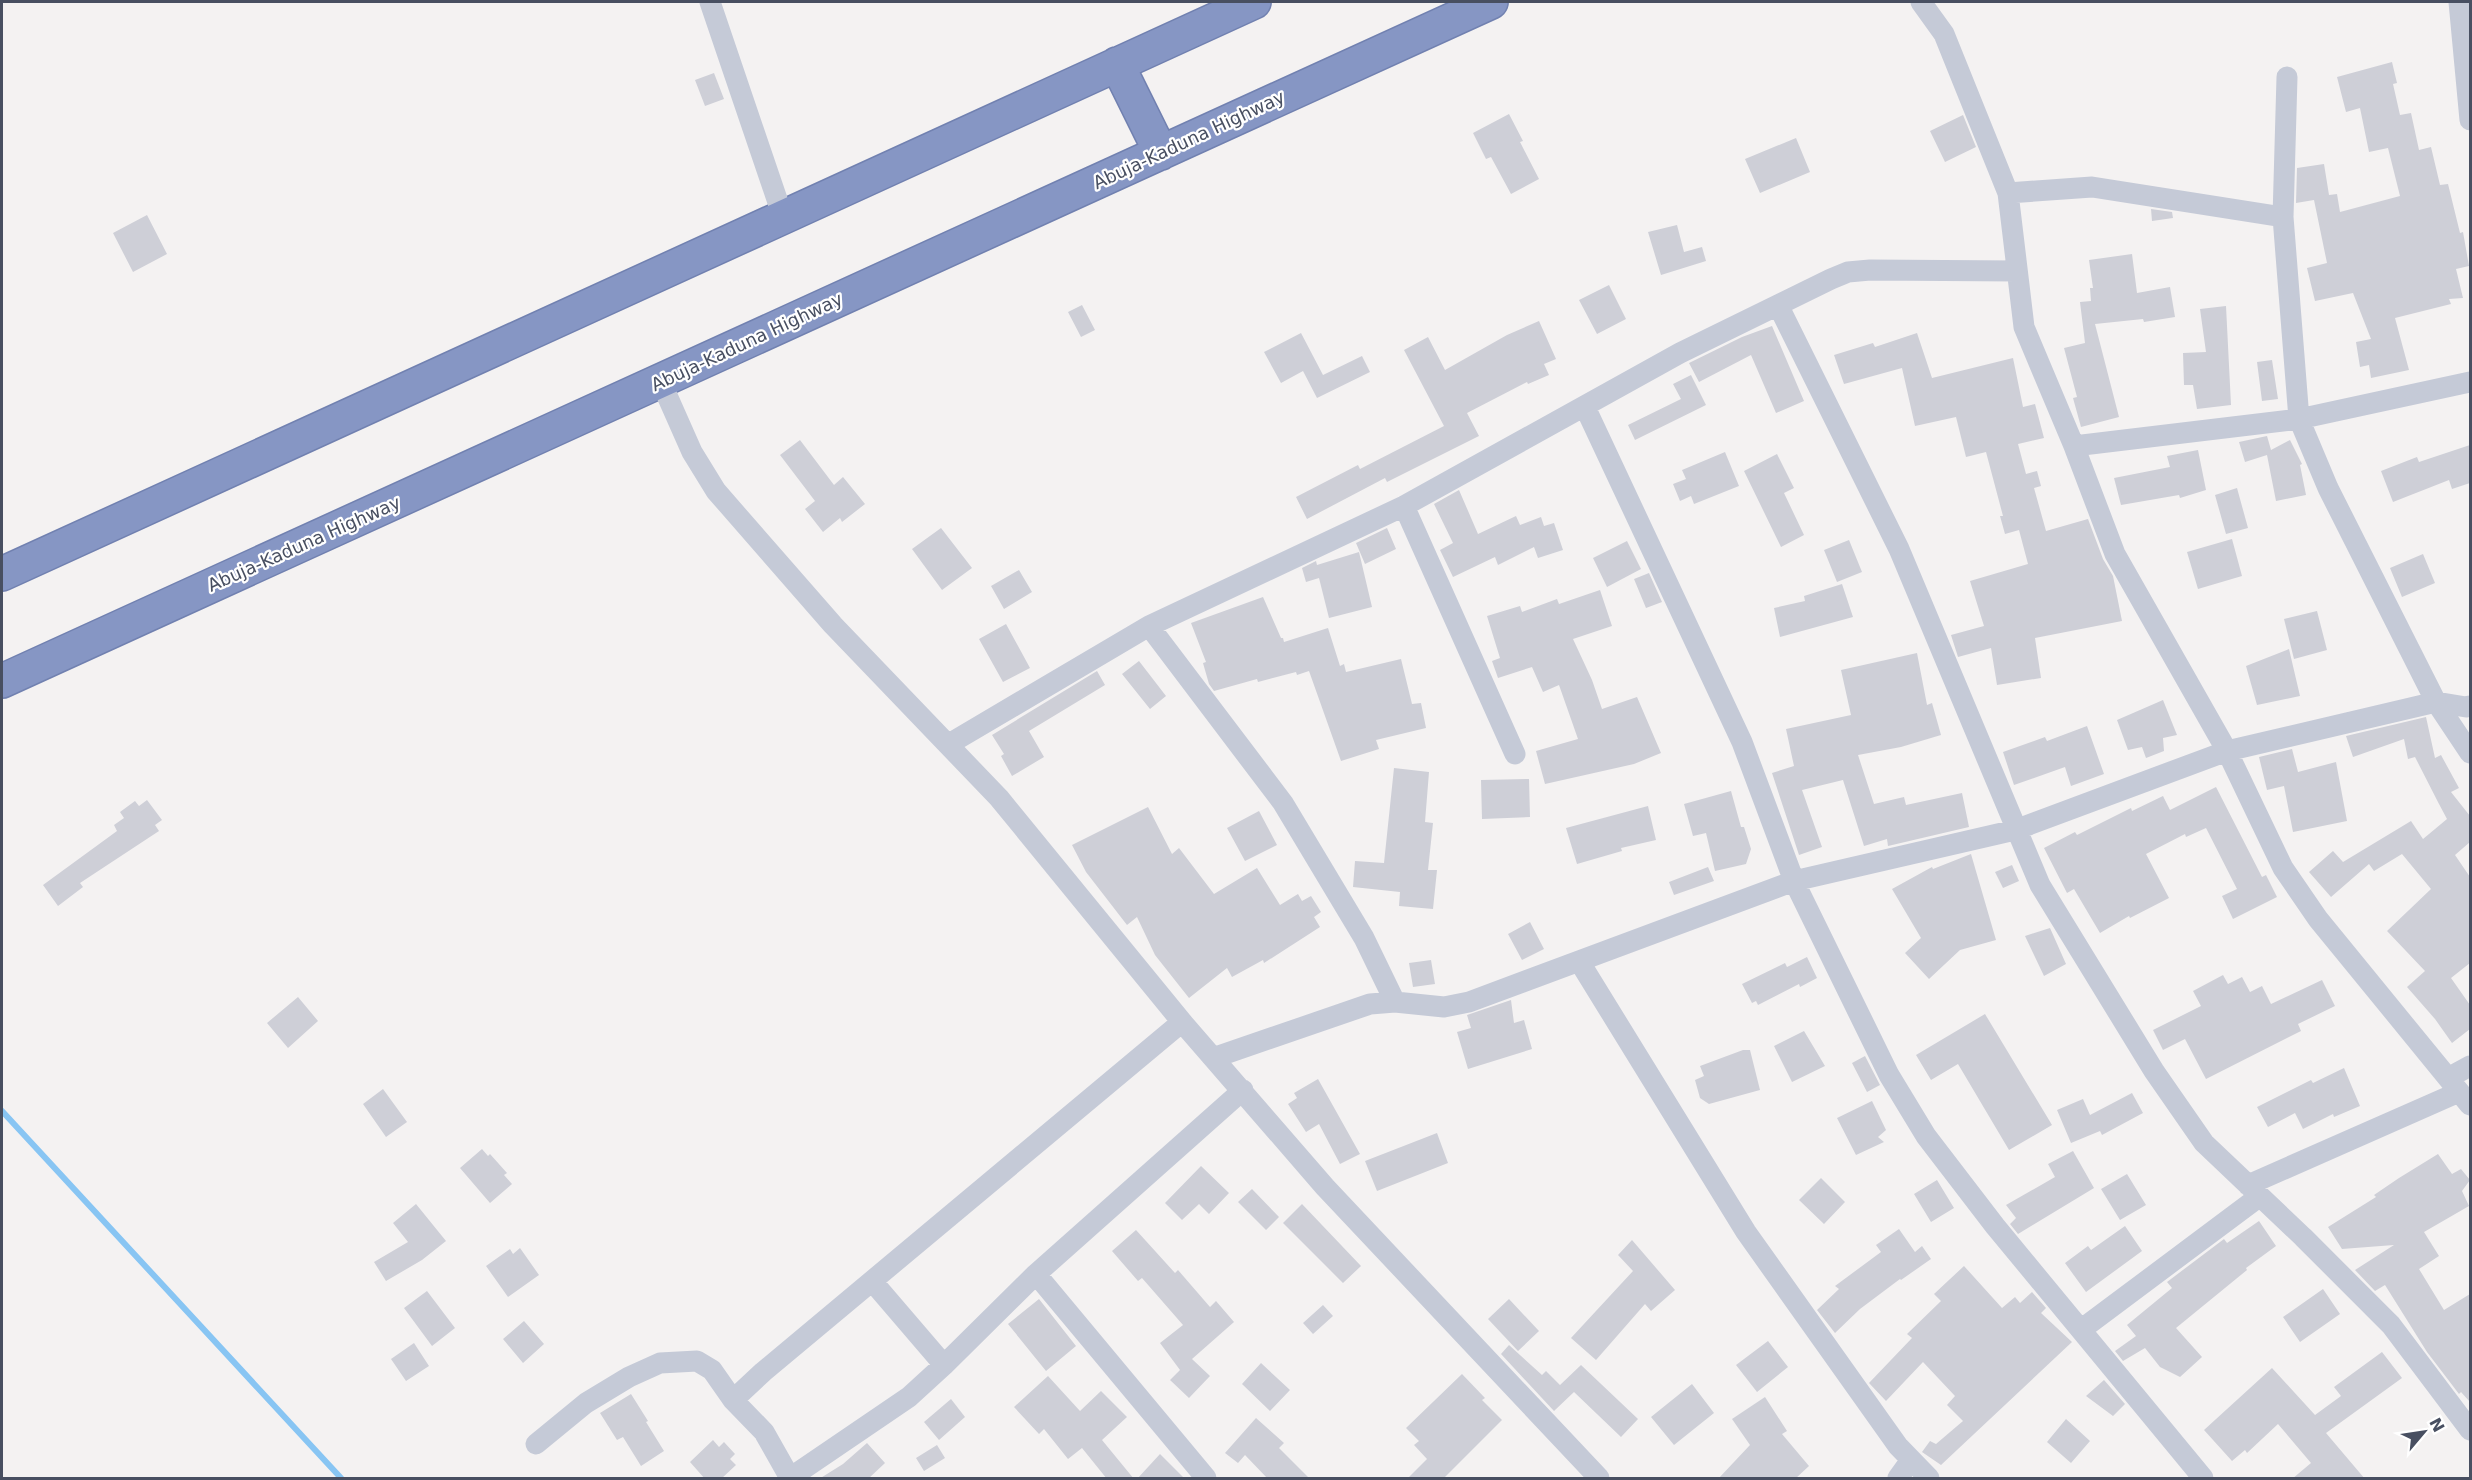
<svg xmlns="http://www.w3.org/2000/svg" width="2472" height="1480" viewBox="0 0 2472 1480" font-family="'DejaVu Sans',sans-serif">
<rect width="100%" height="100%" fill="#f4f2f2"/>
<g fill="none" stroke-linecap="round" stroke-linejoin="round">
<path stroke="#88c5f3" stroke-width="6" d="M2 1111 341 1478"/>
</g>
<path fill="#cecfd7" d="M2392 62 2397 83 2393 84 2400 115 2411 113 2419 150 2431 147 2440 185 2448 184 2460 233 2463 232 2469 266 2456 269 2463 298 2449 299 2451 304 2395 318 2409 370 2371 378 2369 365 2360 367 2356 342 2371 339 2353 293 2315 301 2307 268 2327 263 2314 200 2296 203 2297 168 2324 164 2329 195 2337 194 2340 212 2400 196 2388 148 2369 152 2360 108 2346 112 2337 77Z
M714 73 724 99 705 106 695 80Z
M1509 114 1523 141 1520 142 1539 179 1511 194 1491 157 1486 159 1473 133Z
M1963 115 1976 147 1945 162 1930 131Z
M1796 138 1810 172 1760 193 1745 159Z
M2151 209 2172 212 2173 218 2152 221Z
M147 215 167 254 133 272 113 233Z
M1677 225 1684 252 1702 247 1706 261 1661 275 1648 232Z
M2132 254 2137 293 2170 287 2175 317 2144 322 2143 319 2095 324 2119 417 2081 427 2073 398 2077 397 2064 348 2085 343 2080 302 2091 301 2090 288H2093L2089 260Z
M1609 285 1626 319 1597 334 1579 300Z
M1082 305 1095 330 1081 337 1068 312Z
M2226 306 2231 405 2197 409 2193 385H2184L2183 353 2206 352 2200 309Z
M1539 321 1556 359 1544 364 1549 375 1528 384 1527 382 1467 413 1479 436 1387 482 1385 478 1307 519 1296 497 1358 465 1360 469 1444 426 1404 350 1428 337 1445 370 1507 335Z
M1772 326 1804 401 1776 413 1751 355 1699 382 1689 363 1742 337Z
M1301 333 1323 375 1362 356 1370 372 1317 398 1303 371 1281 383 1264 352Z
M1917 333 1932 378 2013 358 2023 407 2035 404 2044 438 2018 444 2026 474 2037 471 2041 486 2034 488 2046 531 2088 519 2103 559 2113 576 2122 621 2035 638 2041 678 1997 685 1991 648 1958 657 1951 635 1984 626 1970 581 2028 564 2019 530 2005 534 2000 516H2003L1986 452 1966 457 1956 417 1915 426 1902 368 1844 384 1834 355 1873 343 1875 347Z
M2272 360 2278 399 2262 401 2257 362Z
M1691 375 1706 405 1635 440 1628 425 1681 399 1673 384Z
M2267 436 2271 450 2290 440 2302 464 2300 465 2306 495 2276 501 2267 455 2245 462 2239 442Z
M800 440 834 485 843 477 865 504 842 522 840 518 823 532 805 509 815 501 780 455Z
M2470 445V483L2452 489 2449 480 2393 502 2381 471 2417 457 2419 462Z
M2198 450 2206 490 2180 498 2179 495 2121 505 2114 478 2170 467 2167 456Z
M1725 452 1739 486 1694 504 1691 496 1680 501 1673 484 1686 479 1682 470Z
M1777 454 1794 488 1784 493 1804 535 1781 547 1744 471Z
M2237 488 2248 528 2226 534 2215 495Z
M1459 490 1478 534 1516 516 1520 525 1541 517 1544 526 1554 523 1563 550 1538 558 1534 547 1498 565 1495 557 1453 577 1440 550 1453 543 1434 504Z
M941 528 972 568 942 590 912 549Z
M1387 528 1396 549 1365 564 1356 543Z
M2232 539 2242 576 2198 589 2187 552Z
M1849 540 1862 572 1837 582 1824 550Z
M1627 541 1641 569 1607 587 1593 558Z
M1359 552 1372 607 1329 618 1319 578 1306 582 1302 568 1316 561 1317 565Z
M2423 554 2435 583 2402 597 2390 568Z
M1019 570 1032 592 1004 609 991 586Z
M1649 573 1662 602 1646 608 1634 579Z
M1842 584 1853 617 1780 637 1774 608 1805 601 1804 596Z
M1600 590 1612 626 1573 639 1592 680 1602 709 1637 697 1661 753 1634 764 1545 784 1536 751 1578 739 1559 685 1543 692 1532 667 1498 678 1492 661 1500 658 1487 616 1520 606 1522 612 1557 599 1559 604Z
M1263 597 1281 638H1283L1284 642 1328 628 1340 666 1344 664 1346 672 1401 659 1412 704 1421 703 1426 728 1376 740 1379 749 1341 761 1309 671 1297 675 1296 672 1258 682 1257 679 1214 691 1209 684 1203 663 1206 662 1191 623Z
M2317 611 2327 650 2294 659 2284 619Z
M1006 624 1030 668 1003 682 979 639Z
M2289 649 2300 696 2257 705 2246 666Z
M1917 653 1927 705 1932 703 1941 735 1901 747 1858 755 1874 804 1904 797 1906 805 1962 793 1969 827 1888 846 1887 839 1864 846 1843 780 1802 790 1822 847 1799 855 1772 773 1794 766 1786 729 1851 715 1841 670Z
M1139 661 1166 696 1150 709 1122 674Z
M1097 671 1105 685 1029 731 1044 757 1012 776 1001 756 1004 754 992 735Z
M2163 700 2177 735 2163 738 2164 751 2146 758 2142 747 2128 750 2117 720Z
M2426 717 2435 758 2441 755 2459 788 2451 792 2470 816V842L2455 855 2470 877V963L2451 978 2470 1005V1029L2452 1043 2435 1019 2407 987 2425 971 2387 931 2431 889 2402 854 2374 871 2369 864 2331 897 2309 872 2333 851 2343 862 2411 821 2423 839 2447 819 2439 804 2442 803 2439 804 2415 757 2408 759 2404 739 2353 757 2346 736Z
M2087 726 2104 774 2071 786 2065 767 2014 785 2003 752 2045 737 2047 741Z
M2292 749 2298 772 2336 762 2347 821 2293 832 2284 786 2267 790 2259 757Z
M1394 768 1429 772 1425 822 1433 823 1428 870H1437L1433 909 1399 906 1400 892 1353 887 1355 861 1384 863Z
M1529 779 1530 817 1482 819 1481 780Z
M2216 787 2262 877 2266 875 2277 897 2233 919 2222 896 2237 889 2206 828 2186 837 2185 834 2146 854 2169 898 2130 918 2129 916 2100 933 2074 889 2067 893 2044 848 2075 832 2077 835 2131 808 2132 811 2163 796 2170 810Z
M1731 791 1741 827H1744L1751 849 1746 864 1715 871 1706 833 1693 836 1684 804Z
M147 800 162 820 155 825 159 831 80 883 83 887 58 906 43 885 117 831 114 825 124 818 120 812 135 801 139 806Z
M1648 806 1656 840 1621 848 1622 851 1577 864 1566 828Z
M1148 807 1172 854 1179 848 1214 894 1257 868 1280 905 1298 894 1302 901 1311 896 1321 912 1314 917 1320 927 1264 963 1263 960 1232 977 1227 968 1189 998 1155 955 1137 917 1127 925 1086 872 1072 845Z
M1259 811 1277 845 1245 861 1227 828Z
M1971 854 1996 940 1960 950 1929 979 1905 953 1921 938 1892 889 1932 867 1933 869Z
M2012 865 2019 881 2003 888 1995 872Z
M1708 867 1714 881 1674 895 1669 882Z
M1530 922 1544 949 1522 960 1508 934Z
M2050 928 2066 964 2044 976 2025 936Z
M1807 957 1817 978 1800 987 1799 984 1758 1005 1756 1001 1752 1003 1742 984 1785 963 1787 967Z
M1431 960 1435 984 1413 987 1409 963Z
M2223 975 2228 984 2242 977 2250 992 2262 986 2271 1004 2322 980 2335 1006 2298 1024 2301 1031 2206 1079 2185 1039 2163 1050 2153 1030 2201 1006 2193 991Z
M298 997 318 1021 288 1048 267 1023Z
M1511 1000 1514 1023 1524 1020 1532 1049 1468 1069 1457 1032 1471 1028 1467 1015Z
M1985 1014 2052 1125 2009 1150 1958 1064 1931 1080 1916 1055Z
M1804 1031 1825 1066 1792 1082 1774 1046Z
M1743 1050H1750L1760 1090 1709 1104 1700 1098 1695 1080 1704 1076 1700 1066Z
M1865 1056 1880 1085 1867 1092 1852 1063Z
M2344 1068 2360 1106 2334 1117 2333 1114 2303 1129 2295 1113 2268 1127 2257 1107 2311 1080 2313 1083Z
M1318 1079 1360 1154 1340 1164 1319 1124 1306 1132 1288 1104 1297 1098 1294 1093Z
M383 1089 407 1122 386 1137 363 1104Z
M2132 1093 2143 1113 2102 1135 2100 1131 2071 1143 2057 1110 2083 1099 2090 1115Z
M1872 1101 1886 1130 1878 1137 1884 1142 1856 1155 1837 1118Z
M1437 1133 1448 1163 1377 1191 1365 1161Z
M482 1149 488 1156 490 1154 507 1173 504 1175 512 1184 490 1203 460 1168Z
M2073 1151 2094 1188 2018 1234 2010 1224 2016 1218 2006 1205 2055 1177 2048 1164Z
M2438 1154 2452 1174 2461 1169 2470 1180 2462 1191 2469 1206 2424 1232 2439 1256 2419 1269 2444 1310 2470 1294V1402L2461 1392 2459 1394 2427 1352 2385 1285 2375 1291 2355 1270 2394 1245 2342 1249 2328 1227 2376 1197 2374 1195 2399 1178Z
M1201 1166 1229 1193 1209 1214 1199 1204 1182 1220 1165 1203Z
M2127 1174 2146 1205 2120 1220 2101 1189Z
M1821 1178 1845 1202 1824 1224 1799 1200Z
M1937 1180 1954 1208 1931 1222 1914 1194Z
M1252 1189 1279 1217 1266 1230 1238 1202Z
M416 1204 446 1241 422 1260 386 1281 374 1262 408 1242 393 1223Z
M1302 1204 1361 1266 1343 1283 1283 1223Z
M2259 1221 2276 1246 2246 1268 2247 1270 2176 1328 2202 1357 2180 1377 2160 1367 2145 1348 2123 1361 2115 1351 2136 1336 2127 1325 2172 1288 2167 1282 2224 1239 2227 1243Z
M2125 1226 2142 1251 2086 1292 2065 1263 2088 1246 2091 1250Z
M1899 1229 1915 1252 1922 1246 1931 1259 1901 1280 1900 1279 1860 1309 1835 1333 1817 1310 1839 1289 1835 1286 1881 1252 1876 1245Z
M1136 1230 1175 1273 1178 1270 1210 1307 1216 1301 1234 1322 1192 1359 1210 1376 1189 1398 1170 1380 1180 1370 1160 1343 1183 1325 1142 1278 1138 1281 1112 1251Z
M1632 1240 1675 1290 1651 1311 1645 1304 1596 1360 1571 1338 1633 1271 1618 1255Z
M520 1248 539 1275 508 1297 486 1266 510 1249 513 1254Z
M1964 1266 2002 1308 2015 1297 2020 1303 2032 1292 2046 1308 2041 1313 2072 1342 1941 1465 1922 1452 1930 1441 1936 1444 1963 1421 1947 1405 1955 1396 1923 1362 1886 1401 1869 1383 1912 1338 1907 1334 1941 1301 1934 1294Z
M2323 1289 2340 1314 2300 1342 2283 1317Z
M427 1291 455 1328 432 1346 404 1308Z
M1039 1299 1076 1346 1046 1371 1008 1324Z
M1509 1299 1539 1331 1518 1351 1488 1319Z
M1323 1305 1333 1316 1313 1334 1303 1323Z
M524 1321 544 1344 523 1363 503 1339Z
M1768 1341 1788 1367 1757 1392 1736 1365Z
M414 1343 429 1366 406 1381 391 1359Z
M1509 1345 1542 1375 1546 1371 1560 1385 1581 1365 1638 1419 1621 1437 1574 1392 1554 1411 1501 1354Z
M2382 1352 2402 1378 2326 1433 2365 1479H2292L2311 1463 2278 1424 2247 1453 2245 1450 2232 1461 2204 1430 2272 1368 2315 1415 2341 1396 2334 1387Z
M1261 1363 1290 1390 1270 1411 1242 1384Z
M1462 1374 1485 1398 1482 1400 1502 1420 1443 1479H1407L1427 1459 1414 1445 1419 1441 1406 1428Z
M1048 1376 1080 1411 1101 1391 1127 1417 1102 1440 1134 1479H1107L1082 1448 1068 1459 1044 1429 1039 1434 1014 1407Z
M2104 1380 2125 1404 2113 1416 2086 1396Z
M1692 1384 1714 1413 1674 1445 1651 1417Z
M631 1394 648 1421 646 1422 664 1451 641 1466 623 1437 617 1440 600 1413Z
M1765 1397 1787 1431 1782 1434 1809 1466 1795 1479H1718L1750 1445 1732 1419Z
M951 1399 965 1417 939 1440 924 1422Z
M1256 1418 1284 1443 1279 1448 1310 1479H1268L1245 1455 1238 1463 1225 1453Z
M2066 1419 2090 1441 2071 1463 2047 1442Z
M713 1440 719 1447 724 1442 735 1454 730 1459 736 1465 721 1479H705L690 1462Z
M867 1443 885 1463 868 1479H819L843 1464Z
M937 1445 945 1458 924 1471 916 1458Z
M1160 1454 1185 1479H1137Z"/>
<g fill="none" stroke-linecap="round" stroke-linejoin="round">
<defs>
<path id="highway" d="M1117 64 1161 153
M2 574 1254 2
M2 681 1491 2"/>
</defs>
<use href="#highway" stroke="#7181b0" stroke-width="36"/>
<path stroke="#c5cad7" stroke-width="21" d="M710 2 783 217
M1921 2 1944 34 2008 193 2024 327 2074 446 2115 554 2227 751 2283 868 2318 919 2470 1105
M2459 2 2470 120
M2287 77 2283 217 2299 419 2328 488 2436 702 2470 753
M2008 193 2092 187 2283 217
M1778 305 1899 549 2040 885 2154 1071 2204 1143 2303 1237 2391 1325 2470 1430
M661 382 692 452 716 491 833 625 999 798 1182 1022 1325 1187 1599 1478
M1585 407 1742 742 1794 881 1889 1075 1926 1136 1995 1226 2203 1478
M2074 446 2299 419 2470 382
M1404 506 1515 754
M1149 626 1283 803 1364 938 1395 1002
M949 744 1149 626 1404 506 1680 353 1831 279 1848 272 1870 270 2017 271
M1579 961 1746 1232 1898 1446 1929 1478
M1213 1058 1370 1004 1395 1002 1444 1007 1469 1002 1794 881 2015 830 2227 751 2436 702 2466 707 2470 706
M2448 1078 2470 1066
M2248 1185 2459 1092
M1036 1274 1206 1478
M872 1281 944 1365
M2082 1329 2260 1196
M733 1400 763 1372 1182 1022
M536 1444 586 1403 629 1377 660 1363 697 1361 712 1370 733 1400 764 1432 790 1478
M790 1478 909 1397 944 1365 1036 1274 1243 1090
M1898 1478 1911 1460"/>
<use href="#highway" stroke="#8696c4" stroke-width="33"/>
</g>
<g text-anchor="middle" stroke-width="4.5" stroke-linejoin="round" paint-order="stroke">
<g font-size="18" fill="#484f61" stroke="#fff">
<text transform="translate(1189 140) rotate(-25)" y="6">Abuja-Kaduna Highway</text>
<text transform="translate(747 342) rotate(-25)" y="6">Abuja-Kaduna Highway</text>
<text transform="translate(304 544) rotate(-24)" y="6">Abuja-Kaduna Highway</text>
</g>
</g>
<rect width="2472" height="1480" fill="none" stroke="#484f61" stroke-width="6"/>
<g transform="translate(2424 1432) rotate(61)" stroke="#ffffff" stroke-width="4.5" paint-order="stroke">
<path d="M0-4.5L10 22L0 15L-10 22Z" fill="#484f61"/>
<text y="-9" font-size="16" font-weight="bold" text-anchor="middle" fill="#484f61">N</text>
</g>
</svg>
